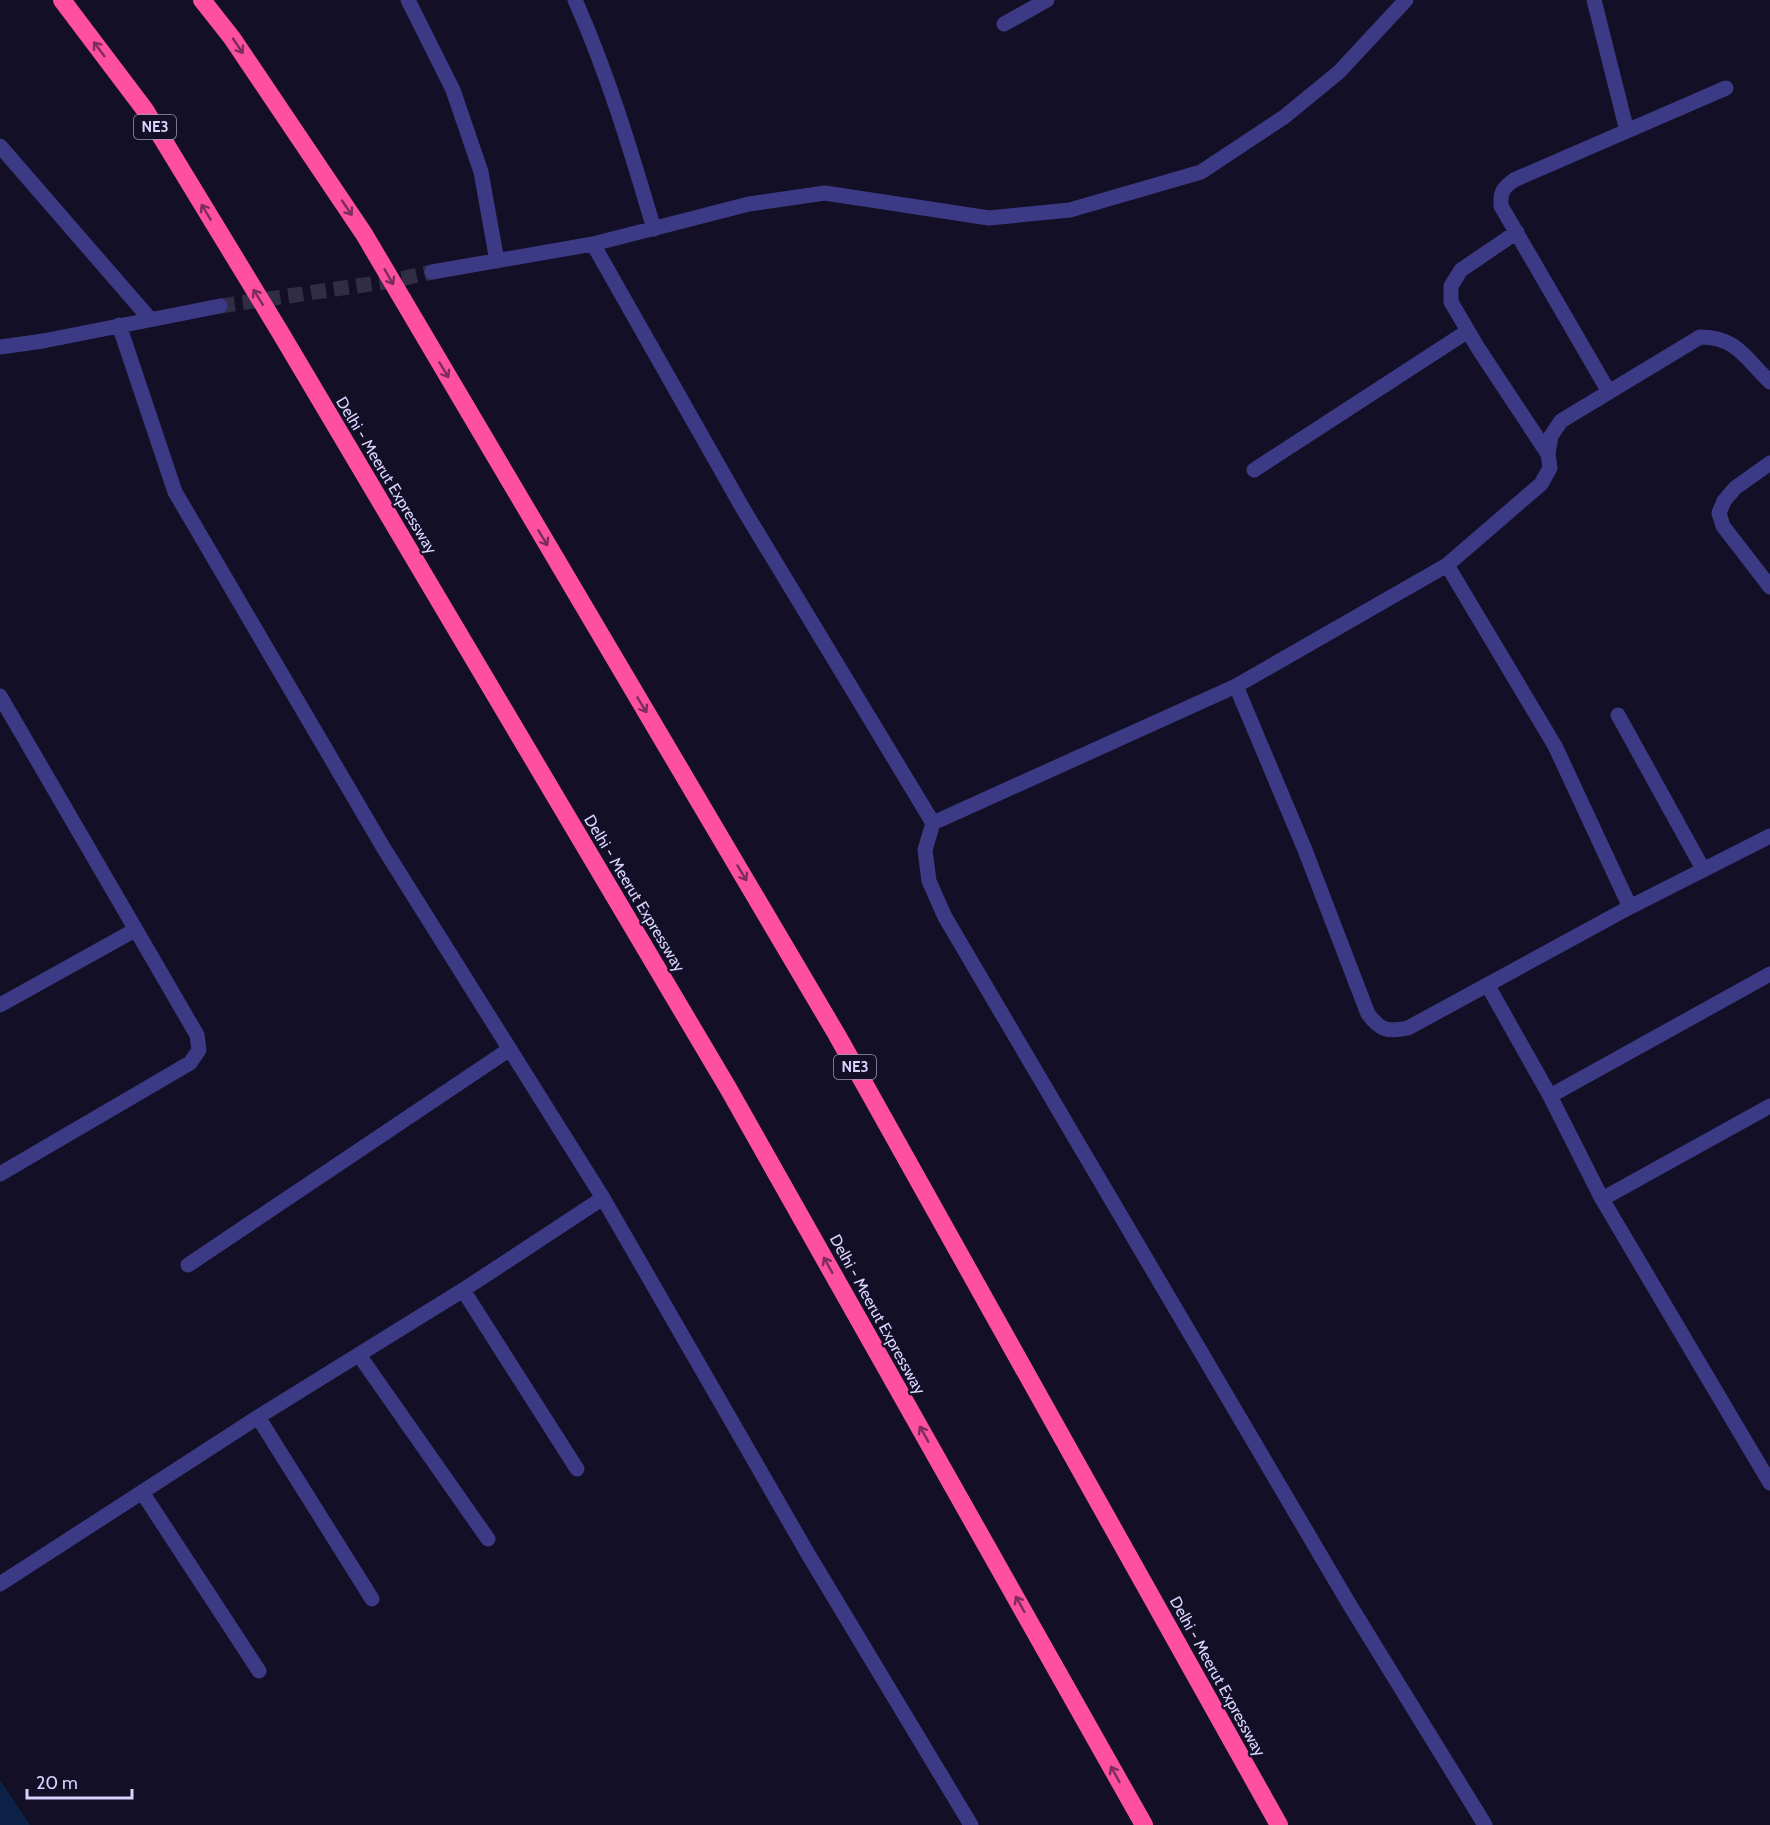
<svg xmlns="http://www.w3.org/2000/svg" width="1770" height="1825" viewBox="0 0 1770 1825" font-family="Cabin,sans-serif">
<rect width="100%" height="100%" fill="#130f26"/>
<path fill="#0c2248" d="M0 1780 30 1825H0Z"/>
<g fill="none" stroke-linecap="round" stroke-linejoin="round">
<path stroke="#312d47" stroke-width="15" stroke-dasharray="15 8" stroke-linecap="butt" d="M220 306 391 281 432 272"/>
<path stroke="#3d3a85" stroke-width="15" d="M408 0 453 90 481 172 497 261
M575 0C608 74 631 151 654 229
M1594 0 1627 131
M1004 24 1047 0
M0 146 150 319
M1517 232 1461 270 1451 286V302L1478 348 1548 454
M593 244 742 507 933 823 1236 686 1305 850 1368 1014C1381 1031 1388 1032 1408 1028L1630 907 1770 836
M432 272 593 244 749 204 825 193 989 218 1070 210 1201 172 1284 117 1339 72 1406 0
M119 325 175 492 383 847 603 1198 808 1554 971 1825
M0 347 43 341 220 306
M1609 392 1501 206C1500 192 1503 188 1514 180L1726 88
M1770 463 1735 488 1724 501 1719 513 1723 526 1770 587
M1254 470 1468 331
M1447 565 1555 746 1630 907
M1236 686 1447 565 1541 484 1550 468 1548 454 1551 436 1561 421 1700 337C1737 337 1746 359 1770 382
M0 696 197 1035 199 1050 190 1063 0 1174
M1618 715 1703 869
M933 823 925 850 929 881 945 917 1348 1602 1485 1825
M1488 986 1550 1096 1602 1199 1770 1483
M0 1005 135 930
M1550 1096 1770 974
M1602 1199 1770 1106
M188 1265 510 1049
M463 1290 577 1469
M359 1355 488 1539
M258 1417 372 1599
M142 1492 259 1671
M0 1584 258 1417 463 1290 603 1198"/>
<path stroke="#ff4fa3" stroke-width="18" d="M62 0 145 110 280 332 728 1088 1144 1825
M202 0 232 38 364 234 837 1035 1279 1825"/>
</g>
<defs><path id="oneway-shaft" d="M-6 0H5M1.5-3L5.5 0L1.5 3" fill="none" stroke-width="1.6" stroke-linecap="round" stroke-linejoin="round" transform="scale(1.5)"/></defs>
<g stroke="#7d2c5e">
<use href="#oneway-shaft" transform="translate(238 46) rotate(56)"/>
<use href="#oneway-shaft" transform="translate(99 49) rotate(-127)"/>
<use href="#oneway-shaft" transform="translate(347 208) rotate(56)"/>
<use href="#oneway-shaft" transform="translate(206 212) rotate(-121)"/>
<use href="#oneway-shaft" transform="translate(389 277) rotate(60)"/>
<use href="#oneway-shaft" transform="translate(258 297) rotate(-122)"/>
<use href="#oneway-shaft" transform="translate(444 370) rotate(59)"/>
<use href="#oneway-shaft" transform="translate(543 538) rotate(59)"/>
<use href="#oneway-shaft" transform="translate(642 705) rotate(59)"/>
<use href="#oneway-shaft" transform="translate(742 873) rotate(59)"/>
<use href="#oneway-shaft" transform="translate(828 1265) rotate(-119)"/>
<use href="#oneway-shaft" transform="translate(924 1434) rotate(-119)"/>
<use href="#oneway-shaft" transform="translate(1020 1604) rotate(-119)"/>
<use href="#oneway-shaft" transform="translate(1115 1774) rotate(-119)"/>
</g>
<g text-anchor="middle" stroke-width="4.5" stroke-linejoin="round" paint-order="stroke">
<g fill="#130f26" stroke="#9e99be" stroke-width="1.5">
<rect x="134" y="115" width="42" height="24" rx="4.5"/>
<rect x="834" y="1055" width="42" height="24" rx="4.5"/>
</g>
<g font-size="15" font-weight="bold" fill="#d9d4ff">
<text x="155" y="132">NE3</text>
<text x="855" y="1072">NE3</text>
</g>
<g font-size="16" fill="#d9d4ff" stroke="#130f26">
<text transform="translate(387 475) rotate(59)" y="6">Delhi - Meerut Expressway</text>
<text transform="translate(635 893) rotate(59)" y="6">Delhi - Meerut Expressway</text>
<text transform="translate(878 1314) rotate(61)" y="6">Delhi - Meerut Expressway</text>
<text transform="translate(1218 1676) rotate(61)" y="6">Delhi - Meerut Expressway</text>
</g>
</g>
<path d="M27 1789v9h105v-9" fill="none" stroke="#d9d4ff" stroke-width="3"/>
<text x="36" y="1789" font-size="18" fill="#d9d4ff" stroke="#130f26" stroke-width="4.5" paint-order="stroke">20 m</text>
</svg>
